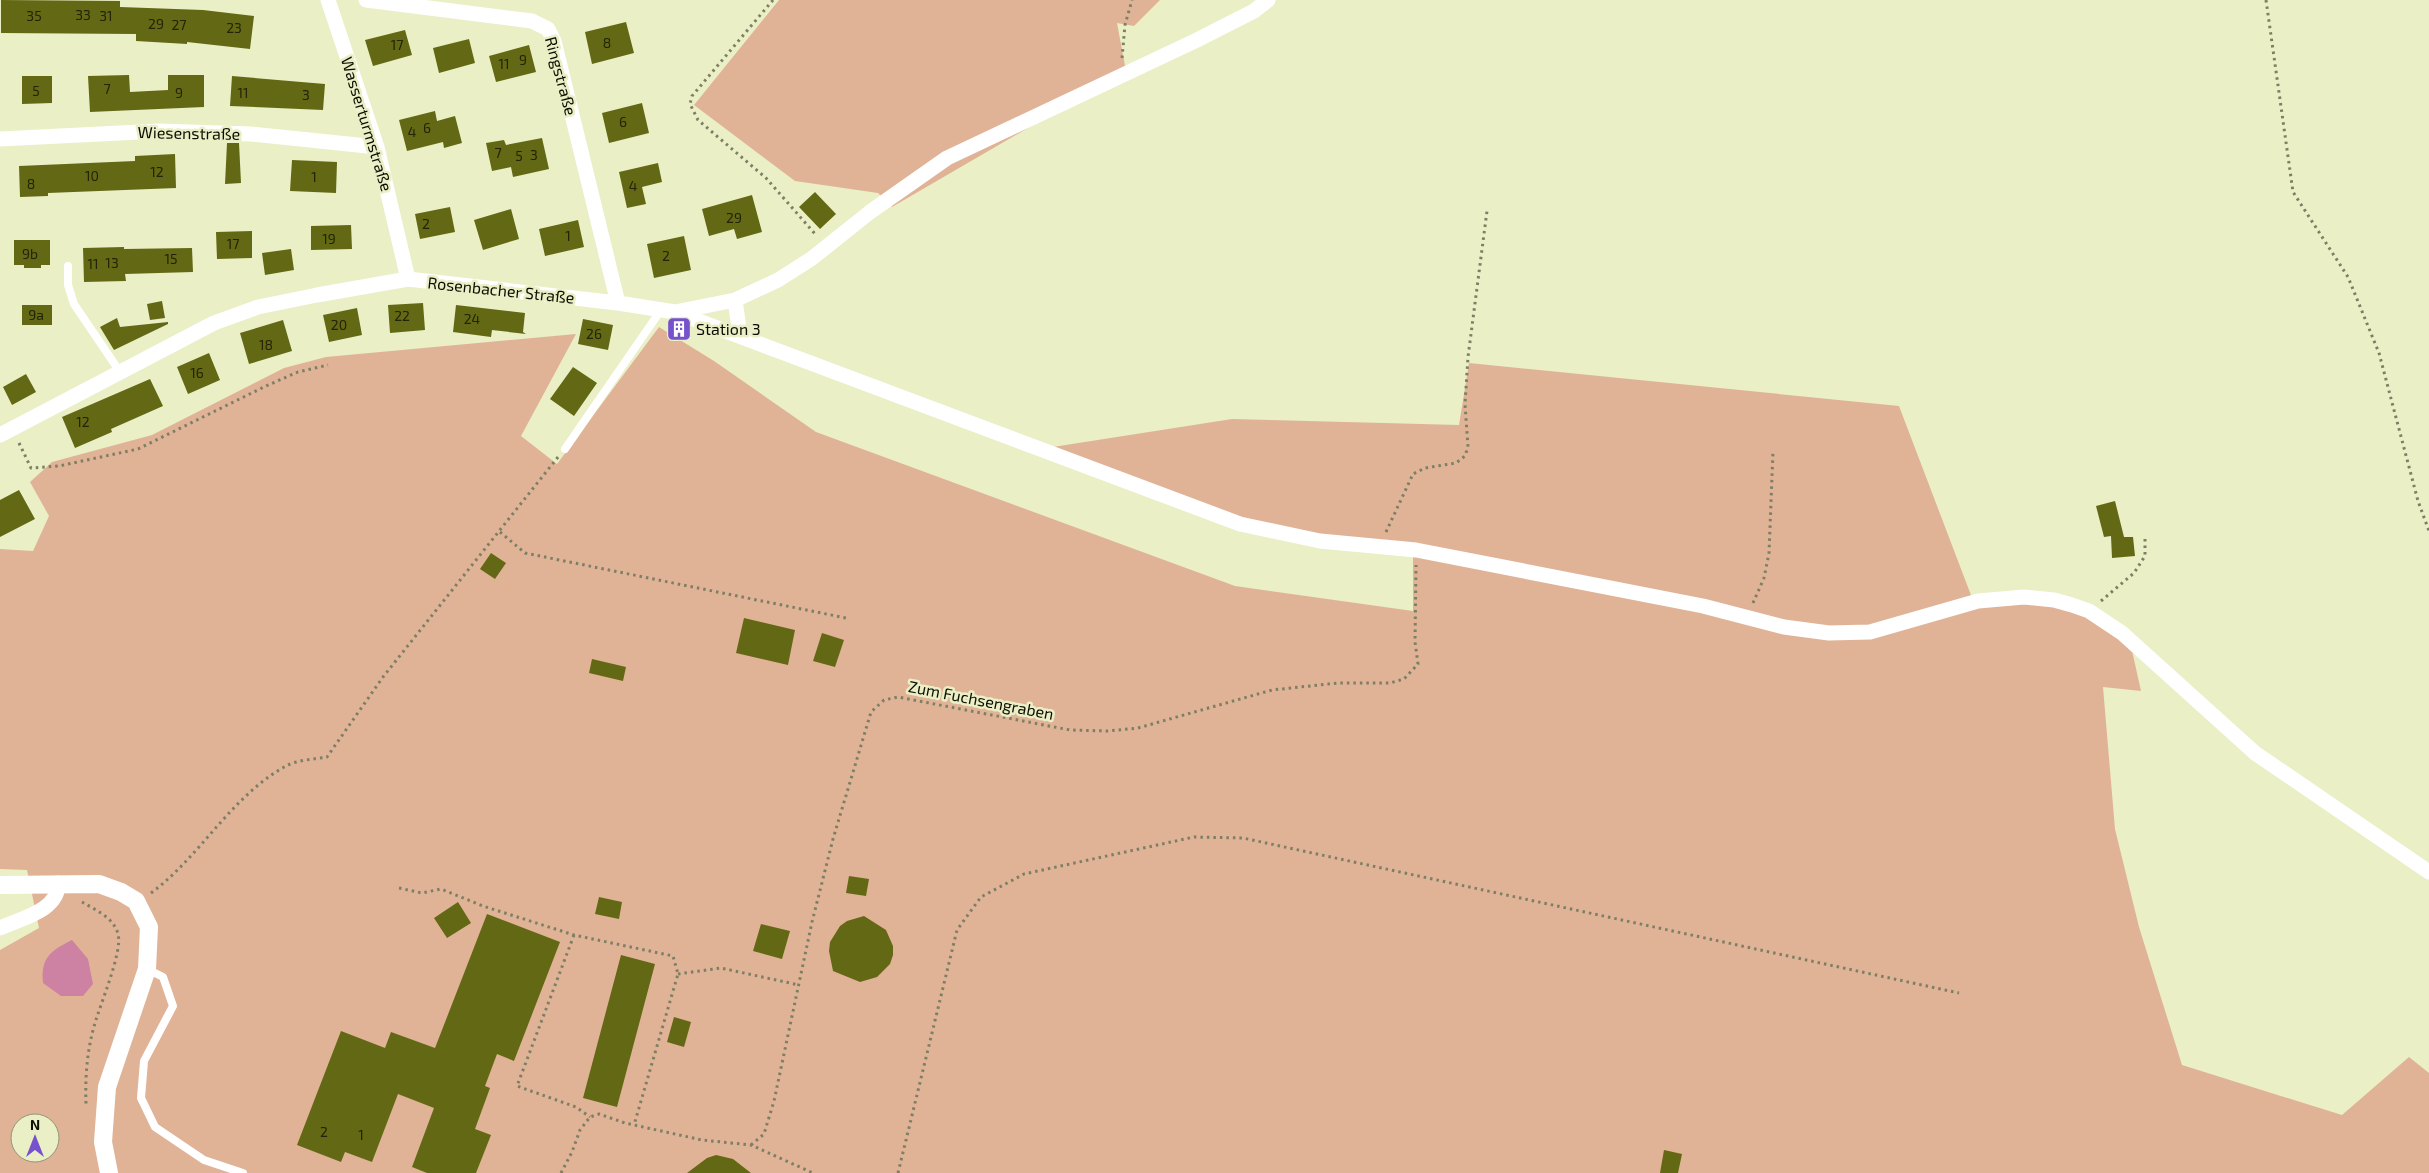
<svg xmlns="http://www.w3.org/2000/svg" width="2429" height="1173" viewBox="0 0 2429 1173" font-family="'Exo 2',sans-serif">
<rect width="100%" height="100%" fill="#eaefc6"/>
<path fill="#e0b397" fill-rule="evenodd" d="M779 0H1160L1134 26 1117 23 1126 71 892 207 878 193 795 181 694 105Z
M659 327 714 361 816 432 1235 586 1413 611V552L1259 531 1040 449 1232 419 1459 425 1469 363 1899 406 1974 603 2055 597 2129 637 2141 691 2103 687 2115 829 2139 927 2182 1065 2342 1115 2409 1057 2429 1073V1173H0V950L39 928 27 870 0 869V549L33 551 49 516 30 482 52 462 152 435 284 368 326 357 576 334 521 436 557 464ZM20 1123H50V1153H20Z"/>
<path fill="#ce82a3" d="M72 940 88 959 93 984 83 996H61L43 983C40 957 52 950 72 940Z"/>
<path fill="#636814" d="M1 0 120 1V7L203 10 254 16 250 49 187 42V44L136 41V34L1 33Z
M626 22 634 53 592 64 585 32Z
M405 30 412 55 373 66 365 40Z
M469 39 475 63 439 73 433 48Z
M529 45 536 72 496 82 489 56Z
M129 75 130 92 168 90V75H204V107L90 112 88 76Z
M22 76H52V103L22 104Z
M232 76 325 84 323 110 230 106Z
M642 103 649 133 609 143 602 113Z
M435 111 437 121 455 116 462 143 444 148 443 142 407 151 399 120Z
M542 138 549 169 513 177 511 167 492 171 486 143 504 140 506 145Z
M227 143H239L241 183 225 184Z
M175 154 176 188 48 193V196L20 197 19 166 135 161V156Z
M292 160 337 162 336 193 290 191Z
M658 163 662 182 642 187 646 204 627 208 619 172Z
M815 192 836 214 820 229 799 207Z
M752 195 762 232 737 239 734 229 709 236 702 209Z
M450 207 455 232 420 239 415 214Z
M511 209 519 239 483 250 474 220Z
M578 220 584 247 545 256 539 229Z
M351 225 352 249 311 250V226Z
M252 231V258L217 259 216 232Z
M684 236 691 270 654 278 647 244Z
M14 240H50V265H41V268H24V265H14Z
M124 247V249L192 248 193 272 125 274 126 281 84 282 83 248Z
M291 249 294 270 265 275 262 253Z
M162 301 165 318 150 320 147 304Z
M423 303 425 330 390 333 388 305Z
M22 305H52V325H22Z
M456 305 525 313 523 332 526 334 492 330 491 337 453 332Z
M357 308 362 335 329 342 323 315Z
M117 318 120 327 168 322V324L114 350 100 327Z
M583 319 613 325 608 350 578 344Z
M283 320 292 351 249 364 240 333Z
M209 353 220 380 188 394 177 367Z
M573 367 597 383 574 416 550 399Z
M26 374 36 392 12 405 3 387Z
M150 379 163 406 111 429 112 432 75 448 62 417Z
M19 490 35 519 0 537V500Z
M2115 501 2124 537H2133L2135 556 2112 558 2111 536 2104 537 2096 506Z
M491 553 506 563 495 579 480 569Z
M744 618 795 630 788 665 736 653Z
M822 633 844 640 835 667 813 661Z
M592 659 626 667 623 681 589 673Z
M849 876 869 879 866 896 846 893Z
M599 897 622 902 619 919 595 914Z
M458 902 471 923 447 938 434 918Z
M487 914 560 942 514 1061 497 1054 485 1086 490 1088 475 1129 491 1135 476 1173H427L412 1167 434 1108 398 1094 372 1162 345 1152 341 1162 297 1145 341 1031 385 1048 391 1032 435 1048Z
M864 916 886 930 893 946V955L890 964 877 977 860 982 833 971 829 951 830 942 840 926 847 921Z
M761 924 790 931 782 959 753 951Z
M621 955 655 964 617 1107 583 1098Z
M674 1017 691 1022 684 1047 667 1042Z
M1664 1150 1682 1154 1678 1173H1660Z
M716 1155 733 1159 751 1173H687L707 1158Z"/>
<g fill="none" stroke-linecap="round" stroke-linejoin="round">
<path stroke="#7c7f64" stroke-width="3" stroke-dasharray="2.5 4" stroke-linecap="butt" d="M773 0 692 96 690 104 698 120 766 178 816 235
M2266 0 2293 192 2348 277 2379 353 2418 501 2429 531
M1122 58 1125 25 1132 0
M19 443 31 468 59 466 138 449 266 386 298 372 328 365
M500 532 525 553 846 618
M1386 532 1413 474 1425 468 1456 463 1465 456 1468 447 1465 404 1468 357 1487 211
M2101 601 2134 573 2145 556V539
M1753 603 1764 578 1769 553 1773 451
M399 888 422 893 441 889 483 906 574 935 673 956 678 974 634 1125
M151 893C201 856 231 796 286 766 297 760 315 759 327 757L383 677 558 457
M82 902C96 910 114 918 118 934 123 951 100 1005 95 1023 87 1050 85 1076 86 1104
M574 935 517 1086 576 1107 590 1117
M678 974 721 968 799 985
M751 1145 764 1134 774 1101 812 922 833 839 871 712 884 700 898 697 1070 730 1108 731 1138 728 1272 690 1338 683H1390L1404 679 1418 664 1415 642 1416 565
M561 1173 572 1152 580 1130 590 1117 599 1114 625 1123 702 1140 751 1145 813 1173
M898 1173 957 930 981 897 1024 874 1194 837 1243 838 1959 993"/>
<path stroke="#fff" stroke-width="8" d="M68 266V285L74 304 120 372
M565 449 661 310
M147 969 163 977 173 1006 144 1061 141 1098 155 1127 204 1160 243 1173"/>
<path stroke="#fff" stroke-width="15" d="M328 0 377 147 408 279
M366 0 532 21 548 29 554 41 618 303
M0 139 159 131 251 134 377 147
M735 300 740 335
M675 312 1240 524 1320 541 1416 550 1703 606 1784 627 1829 633 1870 632 1978 601 2024 597 2054 600 2072 605 2089 611 2122 633 2255 753 2429 872
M0 435 214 323 258 307 317 295 408 279 618 303 675 312 735 300 778 280 811 259 870 212 947 158 1197 40 1254 11 1268 0
M0 928C21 918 59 911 58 883"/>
<path stroke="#fff" stroke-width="18" d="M0 885 99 884 121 892 136 901 149 927 147 969 107 1087 103 1142 109 1173"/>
</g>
<defs>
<symbol id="building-square" viewBox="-11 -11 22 22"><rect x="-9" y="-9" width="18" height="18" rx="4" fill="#7652cc" stroke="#eaefc6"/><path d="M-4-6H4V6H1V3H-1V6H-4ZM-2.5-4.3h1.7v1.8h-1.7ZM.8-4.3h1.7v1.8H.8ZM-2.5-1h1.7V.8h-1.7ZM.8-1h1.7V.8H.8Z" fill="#fff"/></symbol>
</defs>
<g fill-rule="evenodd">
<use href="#building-square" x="665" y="315" width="28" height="28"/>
</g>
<g text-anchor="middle" stroke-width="5" stroke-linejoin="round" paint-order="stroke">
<g font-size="14" fill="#222406">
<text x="83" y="20">33</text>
<text x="34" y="21">35</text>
<text x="106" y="21">31</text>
<text x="156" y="29">29</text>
<text x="179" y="30">27</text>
<text x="234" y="33">23</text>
<text x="607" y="48">8</text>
<text x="397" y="50">17</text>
<text x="523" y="65">9</text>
<text x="504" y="69">11</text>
<text x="107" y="94">7</text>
<text x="36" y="96">5</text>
<text x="179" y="98">9</text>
<text x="243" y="98">11</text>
<text x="306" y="100">3</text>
<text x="623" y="127">6</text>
<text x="427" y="133">6</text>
<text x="412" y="137">4</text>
<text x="498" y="158">7</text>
<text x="534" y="160">3</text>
<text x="519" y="161">5</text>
<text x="157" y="177">12</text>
<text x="92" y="181">10</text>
<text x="314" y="182">1</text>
<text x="31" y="189">8</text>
<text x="633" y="191">4</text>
<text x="734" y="223">29</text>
<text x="426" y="229">2</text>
<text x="568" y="241">1</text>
<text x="329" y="244">19</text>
<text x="233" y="249">17</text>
<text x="30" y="259">9b</text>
<text x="666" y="261">2</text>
<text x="171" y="264">15</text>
<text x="112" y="268">13</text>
<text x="93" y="269">11</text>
<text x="36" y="320">9a</text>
<text x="402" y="321">22</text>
<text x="472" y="324">24</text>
<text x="339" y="330">20</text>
<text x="594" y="339">26</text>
<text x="266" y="350">18</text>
<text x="197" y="378">16</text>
<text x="83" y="427">12</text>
<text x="324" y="1137">2</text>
<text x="361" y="1140">1</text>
</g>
<g font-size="16" fill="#0d0e02" stroke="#eaefc6">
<text transform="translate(561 76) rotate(75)" y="6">Ringstraße</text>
<text transform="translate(367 124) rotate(73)" y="6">Wasserturmstraße</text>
<text transform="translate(189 133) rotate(1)" y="6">Wiesenstraße</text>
<text transform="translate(501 290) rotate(6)" y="6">Rosenbacher Straße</text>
<text transform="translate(981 700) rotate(11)" y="6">Zum Fuchsengraben</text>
</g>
<g font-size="16" fill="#0d0e02" stroke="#eaefc6" text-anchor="start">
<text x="696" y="335">Station 3</text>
</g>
</g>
<g transform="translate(35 1138)"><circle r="24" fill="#eaefc6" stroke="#929578"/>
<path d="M0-4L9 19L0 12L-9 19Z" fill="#7652cc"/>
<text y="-8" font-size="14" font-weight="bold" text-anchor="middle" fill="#0d0e02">N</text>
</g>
</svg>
